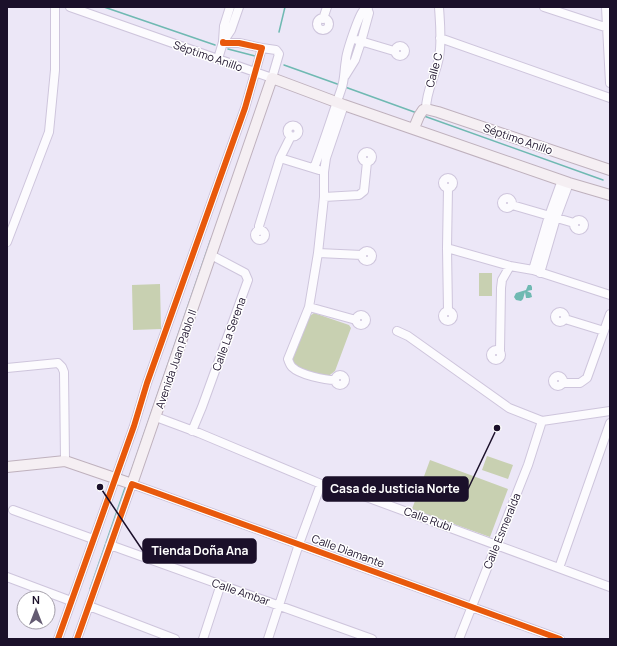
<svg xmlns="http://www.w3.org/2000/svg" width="617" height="646" viewBox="0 0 617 646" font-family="Manrope,sans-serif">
<rect width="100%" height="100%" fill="#ece7f7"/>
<path fill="#c8d0b1" d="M479 273H492V296H479Z
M160 284 161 329 133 330 132 285Z
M314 313 349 325 351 328 335 371 326 378 293 365 292 361 310 316Z
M487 456 513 465 508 479 482 470Z
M430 460 508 489 490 537 412 509Z"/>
<path fill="#6fb9b2" d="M528 285H531L532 287V290L527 291 531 293 532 297 529 298H526L525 292 523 299 521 301 516 300 514 297 516 293 526 290Z"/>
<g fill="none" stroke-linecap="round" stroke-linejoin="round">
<path stroke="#6fb9b2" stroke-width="1.5" d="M104 7 215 45
M279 32 285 7
M228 49 255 56
M284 65 340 85
M345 87 417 113
M424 116 603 180
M129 478 211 239
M90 589 126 485"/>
<defs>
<path id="minor" d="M70 7 272 78 279 54 276 50 262 48
M544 7 608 28
M606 7 610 83
M317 24a6 6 0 1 1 12 0a6 6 0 1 1-12 0Z
M323 19 327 7
M440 38 610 98
M357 40 394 51
M223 41 224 26 230 7
M395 51a5 5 0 1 1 10 0a5 5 0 1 1-10 0Z
M218 59 223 42 231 30 239 7
M345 76 355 60 361 42 369 13 367 8
M423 110 426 109C426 90 436 75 439 57 442 41 440 23 439 7
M287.5 131a5.5 5.5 0 1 1 11 0a5.5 5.5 0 1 1-11 0Z
M362 157a5 5 0 1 1 10 0a5 5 0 1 1-10 0Z
M280 158 319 170
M314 168C324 142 332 116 341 90 345 80 344 70 346 60 346 53 359 15 363 11 364 9 366 8 368 7
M443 183a5 5 0 1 1 10 0a5 5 0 1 1-10 0Z
M324 197 359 195 364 191 367 162
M502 203a5 5 0 1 1 10 0a5 5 0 1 1-10 0Z
M512 205 574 223
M574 225a5 5 0 1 1 10 0a5 5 0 1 1-10 0Z
M255 235a5 5 0 1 1 10 0a5 5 0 1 1-10 0Z
M259 231V226L280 158 291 136
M7 242 49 132 55 70V7
M447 248 510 266 533 270 610 295
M362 256a5 5 0 1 1 10 0a5 5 0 1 1-10 0Z
M318 253 362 255
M533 270 549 216 562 180
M540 273 556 218 569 183
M309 307 356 320
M448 311 447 248 448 188
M443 316a5 5 0 1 1 10 0a5 5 0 1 1-10 0Z
M555 317a5 5 0 1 1 10 0a5 5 0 1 1-10 0Z
M356 320a5 5 0 1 1 10 0a5 5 0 1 1-10 0Z
M565 319 604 331
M397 331 408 336 509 408 542 421 610 411
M491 355a5 5 0 1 1 10 0a5 5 0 1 1-10 0Z
M500 351 501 288 502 280 510 266
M7 368 58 363 62 367 64 372 65 461
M335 380a5 5 0 1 1 10 0a5 5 0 1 1-10 0Z
M553 381a5 5 0 1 1 10 0a5 5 0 1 1-10 0Z
M335 380C325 380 300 375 292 367 290 365 289 362 288 359L309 307 318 253 324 197V172L326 158 344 105
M563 383H580L587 378 610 314
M156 417 199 433 321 484 361 495 610 587
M192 431 202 407 248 280 245 273 211 255
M13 510 93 539
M110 545 372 639
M559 568 610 423
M7 577 71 601
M89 606 175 639
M58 639 134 426 147 383 245 108 262 48 239 43H223
M77 639 132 484 560 639
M203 639 219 590V585
M268 639 299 544 321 484
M459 639 528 465 542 421"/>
<path id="major" d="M426 109 438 112 610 170
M414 128 419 116 423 110
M7 467 65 461 132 484 272 78 344 105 569 183 610 195"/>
</defs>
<use href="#minor" stroke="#cec5dc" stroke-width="10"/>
<use href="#major" stroke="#bfb1bd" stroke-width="12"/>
<use href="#minor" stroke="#fcfbfe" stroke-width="8"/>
<use href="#major" stroke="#f5eff3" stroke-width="10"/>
<defs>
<path id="cycleway" d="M58 639 134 426 147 383 245 108 262 48 239 43H223V42
M77 639 132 484 560 639"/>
</defs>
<use href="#cycleway" stroke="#fff" stroke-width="8"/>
<use href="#cycleway" stroke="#e8590c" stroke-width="6"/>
</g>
<g text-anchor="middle" stroke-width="3" stroke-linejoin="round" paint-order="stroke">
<g font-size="11" fill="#1b102a" stroke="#fff">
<text transform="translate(208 56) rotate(19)" y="4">Séptimo Anillo</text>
<text transform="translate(434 70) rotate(-75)" y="4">Calle C</text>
<text transform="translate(518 139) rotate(19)" y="4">Séptimo Anillo</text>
<text transform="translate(229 334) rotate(-70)" y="4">Calle La Serena</text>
<text transform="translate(176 359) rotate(-71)" y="4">Avenida Juan Pablo II</text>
<text transform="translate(428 519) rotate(20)" y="4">Calle Rubi</text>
<text transform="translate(502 531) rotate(-68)" y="4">Calle Esmeralda</text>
<text transform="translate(348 551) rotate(20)" y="4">Calle Diamante</text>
<text transform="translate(241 592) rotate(19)" y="4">Calle Ambar</text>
</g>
</g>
<path fill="none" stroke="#1b102a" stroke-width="1.5" d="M497 428L468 489M100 487L143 551"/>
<g fill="#1b102a" stroke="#fff" stroke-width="1.5">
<circle cx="497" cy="428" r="4"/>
<circle cx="100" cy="487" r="4"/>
</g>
<g fill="#1b102a" stroke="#1b102a" stroke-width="1.5">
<rect x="323" y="477" width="145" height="24" rx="4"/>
<rect x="143" y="539" width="113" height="24" rx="4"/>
</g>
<g font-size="12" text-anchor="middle" font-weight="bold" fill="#fff">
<text x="395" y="493">Casa de Justicia Norte</text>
<text x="200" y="555">Tienda Doña Ana</text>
</g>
<rect width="617" height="646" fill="none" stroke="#1b102a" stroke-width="16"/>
<g transform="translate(36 610)"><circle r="19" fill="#ffffff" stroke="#a49faa"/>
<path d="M0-3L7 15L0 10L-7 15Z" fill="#645b72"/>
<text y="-6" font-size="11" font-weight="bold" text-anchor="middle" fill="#1b102a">N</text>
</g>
</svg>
